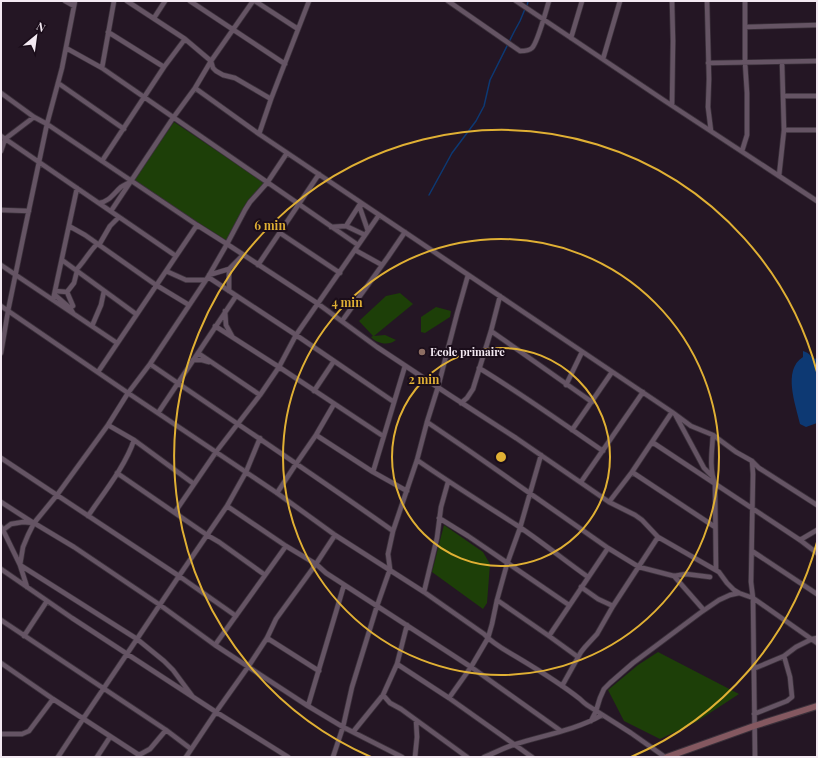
<svg xmlns="http://www.w3.org/2000/svg" width="818" height="758" viewBox="0 0 818 758" font-family="'Playfair Display',serif">
<rect width="100%" height="100%" fill="#241624"/>
<path fill="#1d3f08" d="M174 122 265 183 227 241 133 181Z
M400 293 413 304 374 336 385 335 396 340C389 346 377 344 371 337L373 336 359 321 386 296Z
M436 307 451 311 450 317 425 333 421 332V317Z
M444 525 483 552 490 564 487 603 483 609 432 572Z
M658 652 739 694 696 722 660 739 624 721 608 690 638 665Z"/>
<path fill="#0d3973" d="M803 351C811 353 810 358 817 359V423L806 427 800 424C796 405 782 370 803 357Z"/>
<g fill="none" stroke-linecap="round" stroke-linejoin="round">
<path stroke="#0d3973" stroke-width="1.5" d="M527 6 528 1
M429 195 452 153 476 121 484 106 490 80 514 32 520 21 525 9"/>
<defs>
<path id="street" d="M65 1 74 6
M127 1 185 39 211 61 213 68 216 71 223 75 235 78 271 99
M190 1 285 64
M255 1 298 29
M448 1 520 51C524 51 529 51 532 48 538 42 546 10 549 1
M516 1 665 101 817 201
M672 1 673 41 672 105
M707 1 709 79 708 107 711 131
M154 18 165 1
M745 27 817 25
M108 32 164 67
M571 38 582 1
M66 48 102 68 358 245
M603 59 620 1
M708 63 817 61
M102 68 114 1
M58 83 124 129
M195 88 259 134 672 412 691 426 713 435 736 452 752 461 759 468 817 505
M1 93 34 117 47 124 197 225 227 244 317 303 377 347 448 394 516 438 609 502 635 515 642 520 658 537 719 572 727 583 734 590 739 593 753 598 817 643
M783 96H817
M784 130H817
M259 134 271 99 309 1
M1 136 176 256
M1 151 5 139 34 117
M742 151 747 135V93L745 62V1
M102 161 164 67 185 39
M779 176 784 130 782 62
M99 203C109 202 114 193 121 187 124 185 127 184 130 182
M361 203 360 208 368 231
M1 210 29 211
M111 211 173 118 195 88 211 61 253 1
M69 226 85 235 156 285 189 305
M346 226 360 204
M331 227 346 226 365 235
M280 233 340 273
M99 245 110 226 119 217
M355 250 382 265
M62 260 136 314
M1 265 117 343
M258 265 319 174
M229 269V291
M76 270C84 262 89 252 97 244
M166 271 186 280H206
M209 275 229 269 243 255
M208 277 296 335 394 402
M55 291 67 292 74 283 77 271
M67 292 73 306 70 308 73 313
M55 295 70 308
M53 300 77 188
M1 306 128 393 277 493 335 535 424 592 484 634C494 645 507 651 520 659 540 671 561 684 580 699 582 701 584 703 587 705L631 733 665 757
M225 311 226 325 232 336
M342 321 388 257 405 232
M92 326 101 305 104 291
M215 326 279 367 383 436
M491 331 592 402
M1 353 8 311 23 238 47 124 62 68 75 1
M198 353 260 395
M193 360H202L209 362
M150 364C231 420 313 474 393 531
M479 368C522 394 562 423 603 451
M98 372 197 225
M566 385 582 352
M314 391 334 361
M461 403 467 398 473 389 491 331 500 296
M158 413 236 296
M676 416 704 468 712 476
M427 422 471 452 608 548 639 567 674 576 686 574 710 577
M108 425 134 440 194 484
M572 430 612 372
M316 435 373 472 407 491
M713 435C712 451 709 468 715 484L716 570
M652 442 800 540 817 553
M1 458 179 576 236 616
M417 460C450 483 484 504 518 526 542 542 564 560 588 577
M752 461 753 474 751 582 753 598 755 757
M373 472 405 366
M632 472 715 527
M117 473 207 535 219 542 265 575
M581 482 643 392
M277 493 296 464 316 435 334 404
M1 502 32 522
M609 502 632 472 672 412
M227 506 286 546 316 564 326 573 377 606 471 667 561 731
M175 512 216 452 260 395 279 367 296 335 379 215
M88 516C103 494 126 465 134 440
M439 518 468 536 569 605
M1 527 3 530 11 524 23 522 34 523 74 547 160 605 215 645 308 706 343 727 402 757
M3 530 20 565 27 587
M800 540 817 530
M752 551 817 594
M1 569 72 618 216 712 288 757
M674 576 702 608
M581 587 598 599 613 606
M424 592 437 538 441 507 448 482
M497 600 549 636 578 657
M1 620 166 730 191 749
M24 636 47 601
M549 636 608 548
M267 638 319 671
M215 645 286 546
M1 663 53 699 139 755
M397 664 449 698 532 757
M753 669 784 656 796 647 812 639 817 638
M562 686 581 652 585 647 597 634 613 606 658 537
M383 695 390 703 401 709 467 757
M193 697 173 670 164 661 137 639 20 565 23 547 28 535 34 523 57 495 108 425 128 393 150 364 208 277 227 244 245 210 250 202 267 183 287 153
M449 698 471 667 488 638 492 624 497 600 507 564 520 528 541 455
M308 706 344 585
M754 714 787 701 792 697 790 677 784 656
M591 721 596 711 600 698 604 689 610 683 633 663 700 613 719 600 730 595 739 593
M353 732 383 695 397 664 407 625
M1 734H22L29 731 53 699
M58 757 83 719 137 639 179 576 227 506 246 472 260 438
M97 757 110 737
M138 757 139 755 150 749 166 730
M186 757 216 712 248 667 267 638 276 619 316 564 335 535
M333 757 343 727 352 687 377 606 390 569 388 554 393 531 417 460 427 422 438 387 457 314 468 275
M415 757 417 737 416 720
M484 757C495 753 505 747 516 744 545 735 576 730 602 715"/>
<path id="secondary" d="M667 757 754 726 817 706"/>
</defs>
<use href="#street" stroke="#3b313b" stroke-width="6"/>
<use href="#secondary" stroke="#3b313b" stroke-width="8"/>
<use href="#street" stroke="#655464" stroke-width="4.5"/>
<use href="#secondary" stroke="#845860" stroke-width="6"/>
</g>
<g fill="none" stroke="#e0b034" stroke-width="2">
<circle cx="501" cy="457" r="109"/>
<circle cx="501" cy="457" r="218"/>
<path d="M817 542A327 327 0 0 1 631 757M371 757A327 327 0 1 1 817 372"/>
</g>
<circle fill="#8d6e63" stroke="#1a0d1a" stroke-width="1.5" cx="422" cy="352" r="4"/>
<g text-anchor="middle" stroke-width="4" stroke-linejoin="round" paint-order="stroke">
<g font-size="11" font-weight="bold" fill="#f3e9f2" stroke="#1a0d1a" text-anchor="start">
<text x="430" y="356">Ecole primaire</text>
</g>
</g>
<circle cx="501" cy="457" r="6" fill="#e0b034" stroke="#1a0d1a" stroke-width="2"/>
<g font-size="12" text-anchor="middle" font-weight="bold" fill="#e0b034" stroke="#1a0d1a" stroke-width="4" stroke-linejoin="round" paint-order="stroke">
<text x="270" y="230">6 min</text>
<text x="347" y="307">4 min</text>
<text x="424" y="384">2 min</text>
</g>
<rect width="818" height="758" fill="none" stroke="#f3e9f2" stroke-width="4"/>
<g transform="translate(36 36) rotate(29)" stroke="#1a0d1a" stroke-width="3" paint-order="stroke">
<path d="M0-3L7 15L0 10L-7 15Z" fill="#f3e9f2"/>
<text y="-6" font-size="11" font-weight="bold" text-anchor="middle" fill="#f3e9f2">N</text>
</g>
</svg>
